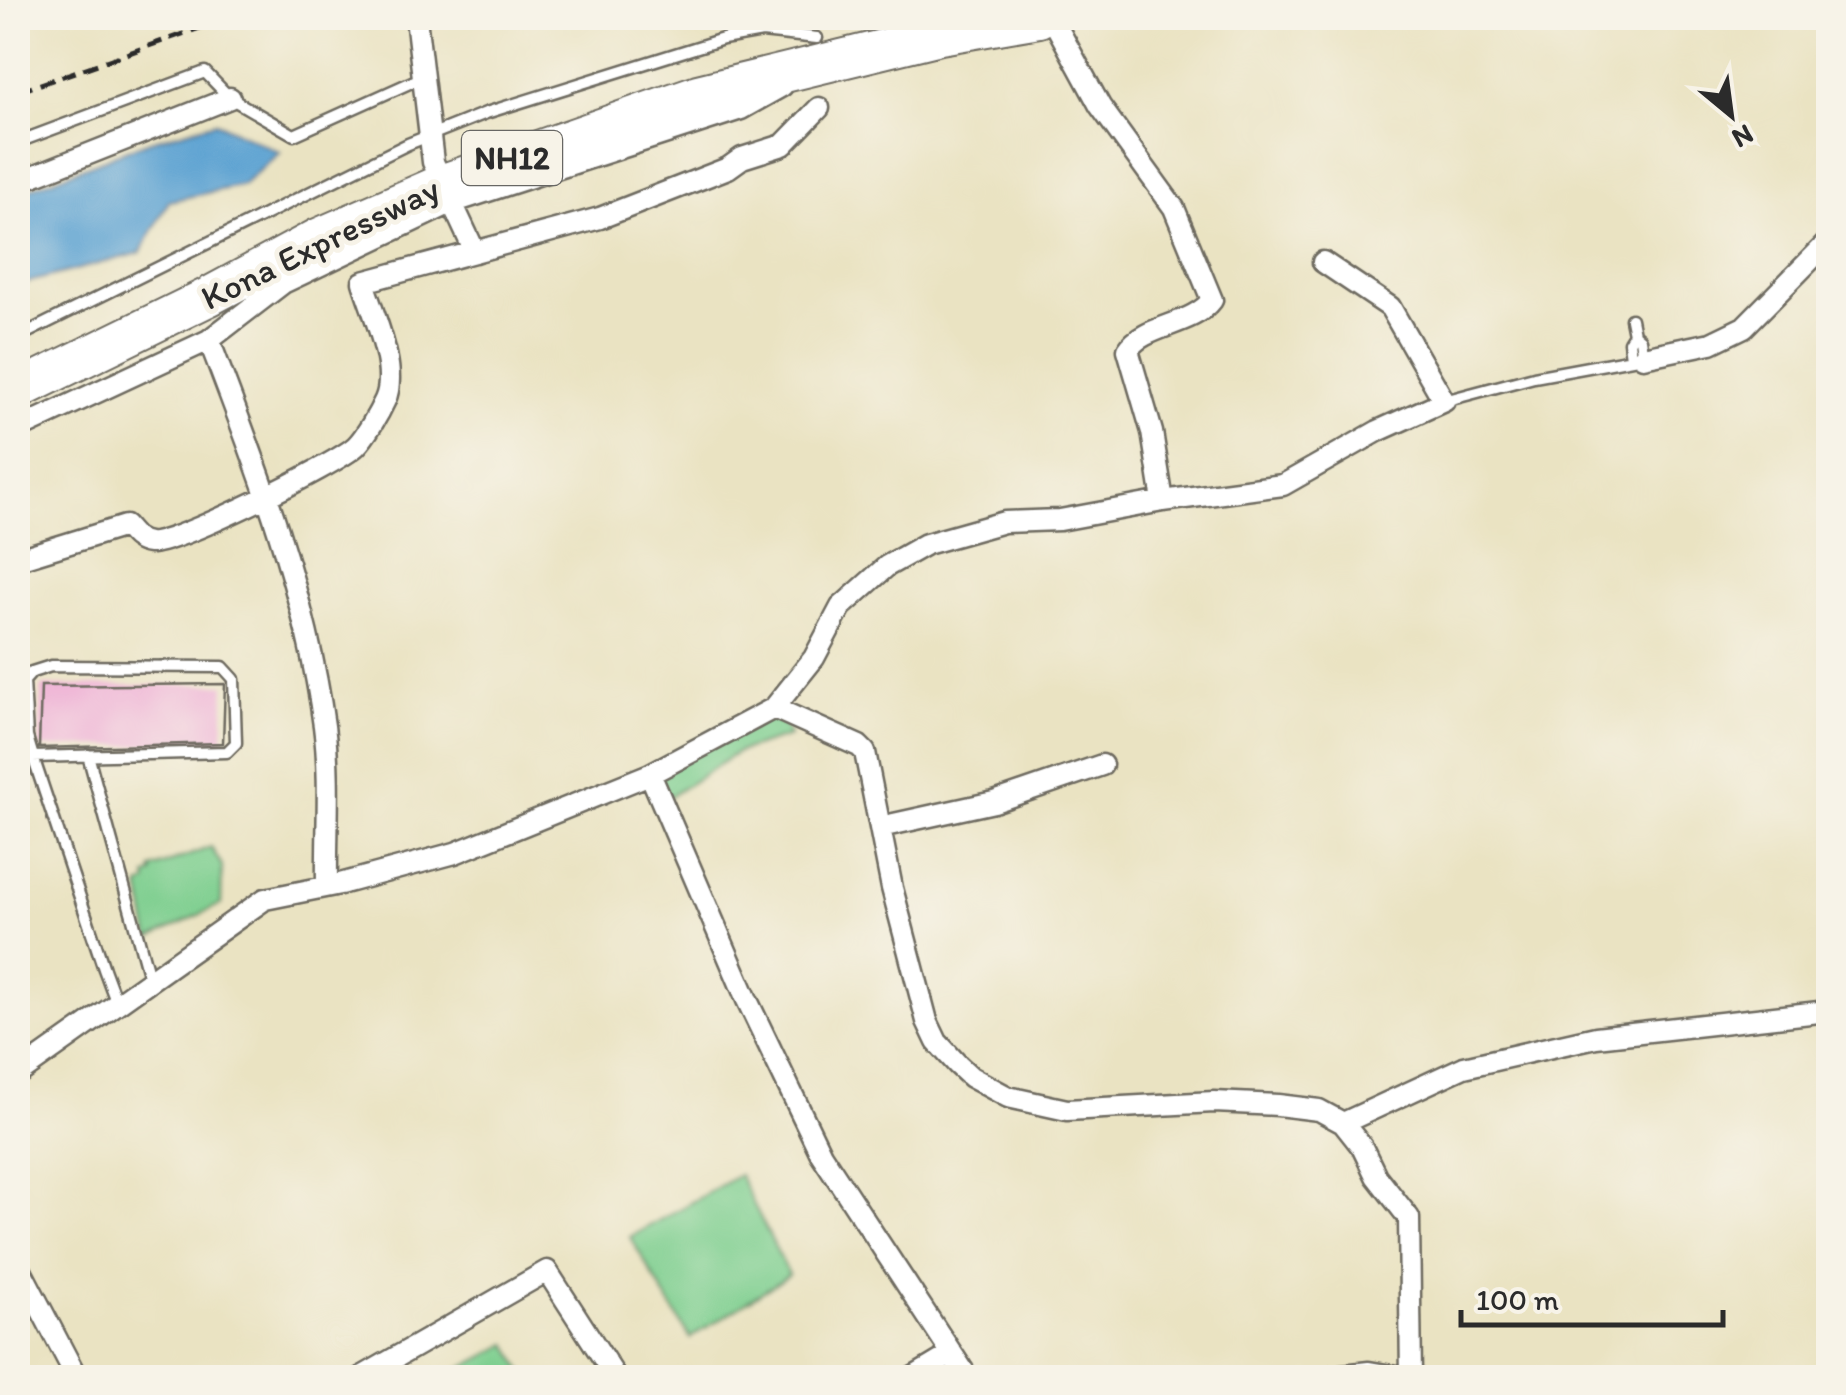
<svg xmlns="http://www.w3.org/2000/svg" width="1846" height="1395" viewBox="0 0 1846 1395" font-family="Itim,sans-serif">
<rect width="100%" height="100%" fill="#f7f3e8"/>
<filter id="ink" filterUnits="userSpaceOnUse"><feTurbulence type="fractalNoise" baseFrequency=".01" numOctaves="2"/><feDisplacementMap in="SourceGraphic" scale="20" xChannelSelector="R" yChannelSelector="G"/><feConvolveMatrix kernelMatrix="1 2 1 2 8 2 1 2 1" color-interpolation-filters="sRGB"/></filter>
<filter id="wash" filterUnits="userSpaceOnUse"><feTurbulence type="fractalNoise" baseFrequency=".0048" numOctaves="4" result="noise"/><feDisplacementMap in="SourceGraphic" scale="40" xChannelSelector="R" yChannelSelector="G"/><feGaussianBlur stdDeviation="2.25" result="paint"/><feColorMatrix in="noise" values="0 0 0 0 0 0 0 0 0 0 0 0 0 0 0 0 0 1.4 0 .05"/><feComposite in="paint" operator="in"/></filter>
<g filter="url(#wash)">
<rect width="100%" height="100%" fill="#eae3c2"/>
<path fill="#7fcf90" stroke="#557d5e" stroke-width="2.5" d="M763 716 784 723 789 736 738 752 669 797 653 775Z
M211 847 222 866 221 904 150 939 140 886 148 882 147 876 153 874 152 869Z
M739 1175 789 1275 690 1338 630 1237Z
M508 1344 526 1377H445Z"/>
<path fill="#5ca2d2" stroke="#44667e" stroke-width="2.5" d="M216 122 280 152 243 185 169 201 140 253 18 285V193L150 141Z"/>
<g id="blocks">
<path fill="#eda5d2" d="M225 684 223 743 39 748 41 686Z"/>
</g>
</g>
<g filter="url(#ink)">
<use href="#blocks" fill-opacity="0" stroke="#6e6b60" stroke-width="2.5"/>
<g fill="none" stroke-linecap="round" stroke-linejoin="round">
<defs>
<path id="lane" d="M18 142 205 72 230 98 294 135 423 77
M1631 319 1634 334
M18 337 408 144 486 113 723 39 762 32 817 38
M1444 401 1534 377 1643 357 1640 339 1634 334 1629 342 1631 358
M88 755 150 981
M33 757 227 752 236 743 234 679 223 667 51 666 32 672 24 681 27 737 33 757 104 969 117 1004"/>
<path id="street" d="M416 18 433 162 475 252
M1052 18 1100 106 1174 208 1212 300C1193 326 1143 325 1128 350L1152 432 1163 501
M18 182 230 98
M209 340C257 465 306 592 324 726 331 778 326 834 327 886
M1643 357 1711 343 1744 327 1828 242
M18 429 209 340 283 283 451 203 741 109 782 86
M18 559 125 526C132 534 137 542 149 543 171 547 337 464 356 446 366 436 379 413 385 400 399 369 373 315 363 282L600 218 728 168 742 158 783 145 819 108
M774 708 859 746 865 752 892 888 927 1021 937 1042 958 1065 971 1077 1008 1097 1067 1110 1214 1102 1278 1105 1319 1110 1343 1123 1362 1147 1376 1176 1409 1218 1411 1378
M880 827 994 802 1102 765
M18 1074 265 899 340 884 455 853 650 774
M1343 1123 1464 1067 1596 1037 1828 1011
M18 1265 77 1378
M360 1378 547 1271 616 1378
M912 1378 952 1354
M968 1378 821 1154 747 1000 650 774 774 708 814 658 841 607 887 566 926 544 1004 522 1060 520 1163 501 1283 485 1378 431 1444 401 1390 307 1323 262
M1317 1378 1369 1372 1403 1378"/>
<path id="highway" d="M18 390 208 297 318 238 444 183 698 94 940 35 1039 18"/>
</defs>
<use href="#lane" stroke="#6e6b60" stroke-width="15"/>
<use href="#street" stroke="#6e6b60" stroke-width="25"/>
<use href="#highway" stroke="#6e6b60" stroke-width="42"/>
<use href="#lane" stroke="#fff" stroke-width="10"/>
<use href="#street" stroke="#fff" stroke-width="20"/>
<use href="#highway" stroke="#fff" stroke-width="38"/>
<path stroke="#2b2b2b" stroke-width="5" stroke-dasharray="15 8" stroke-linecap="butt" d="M18 25 28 18
M18 92 228 18"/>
</g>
</g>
<g text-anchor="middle" stroke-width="10" stroke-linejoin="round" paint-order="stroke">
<rect fill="#f7f3e8" stroke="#686764" stroke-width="2.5" x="462" y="131" width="100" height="54" rx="8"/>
<g font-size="32" font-weight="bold" fill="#2b2b2b">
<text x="512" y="169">NH12</text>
</g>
<g font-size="35" fill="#2b2b2b" stroke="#f7f3e8">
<text transform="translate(320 243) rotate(-26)" y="12">Kona Expressway</text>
</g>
</g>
<rect width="1846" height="1395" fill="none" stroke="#f7f3e8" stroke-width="60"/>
<g transform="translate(1731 115) rotate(151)" stroke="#f7f3e8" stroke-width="8" paint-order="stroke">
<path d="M0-8L18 38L0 25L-18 38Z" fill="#2b2b2b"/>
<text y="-15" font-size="28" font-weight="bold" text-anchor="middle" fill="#2b2b2b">N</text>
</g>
<path d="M1461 1310v15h262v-15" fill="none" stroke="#2b2b2b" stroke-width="5"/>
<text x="1476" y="1310" font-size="30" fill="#2b2b2b" stroke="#f7f3e8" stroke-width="8" paint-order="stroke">100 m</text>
</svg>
